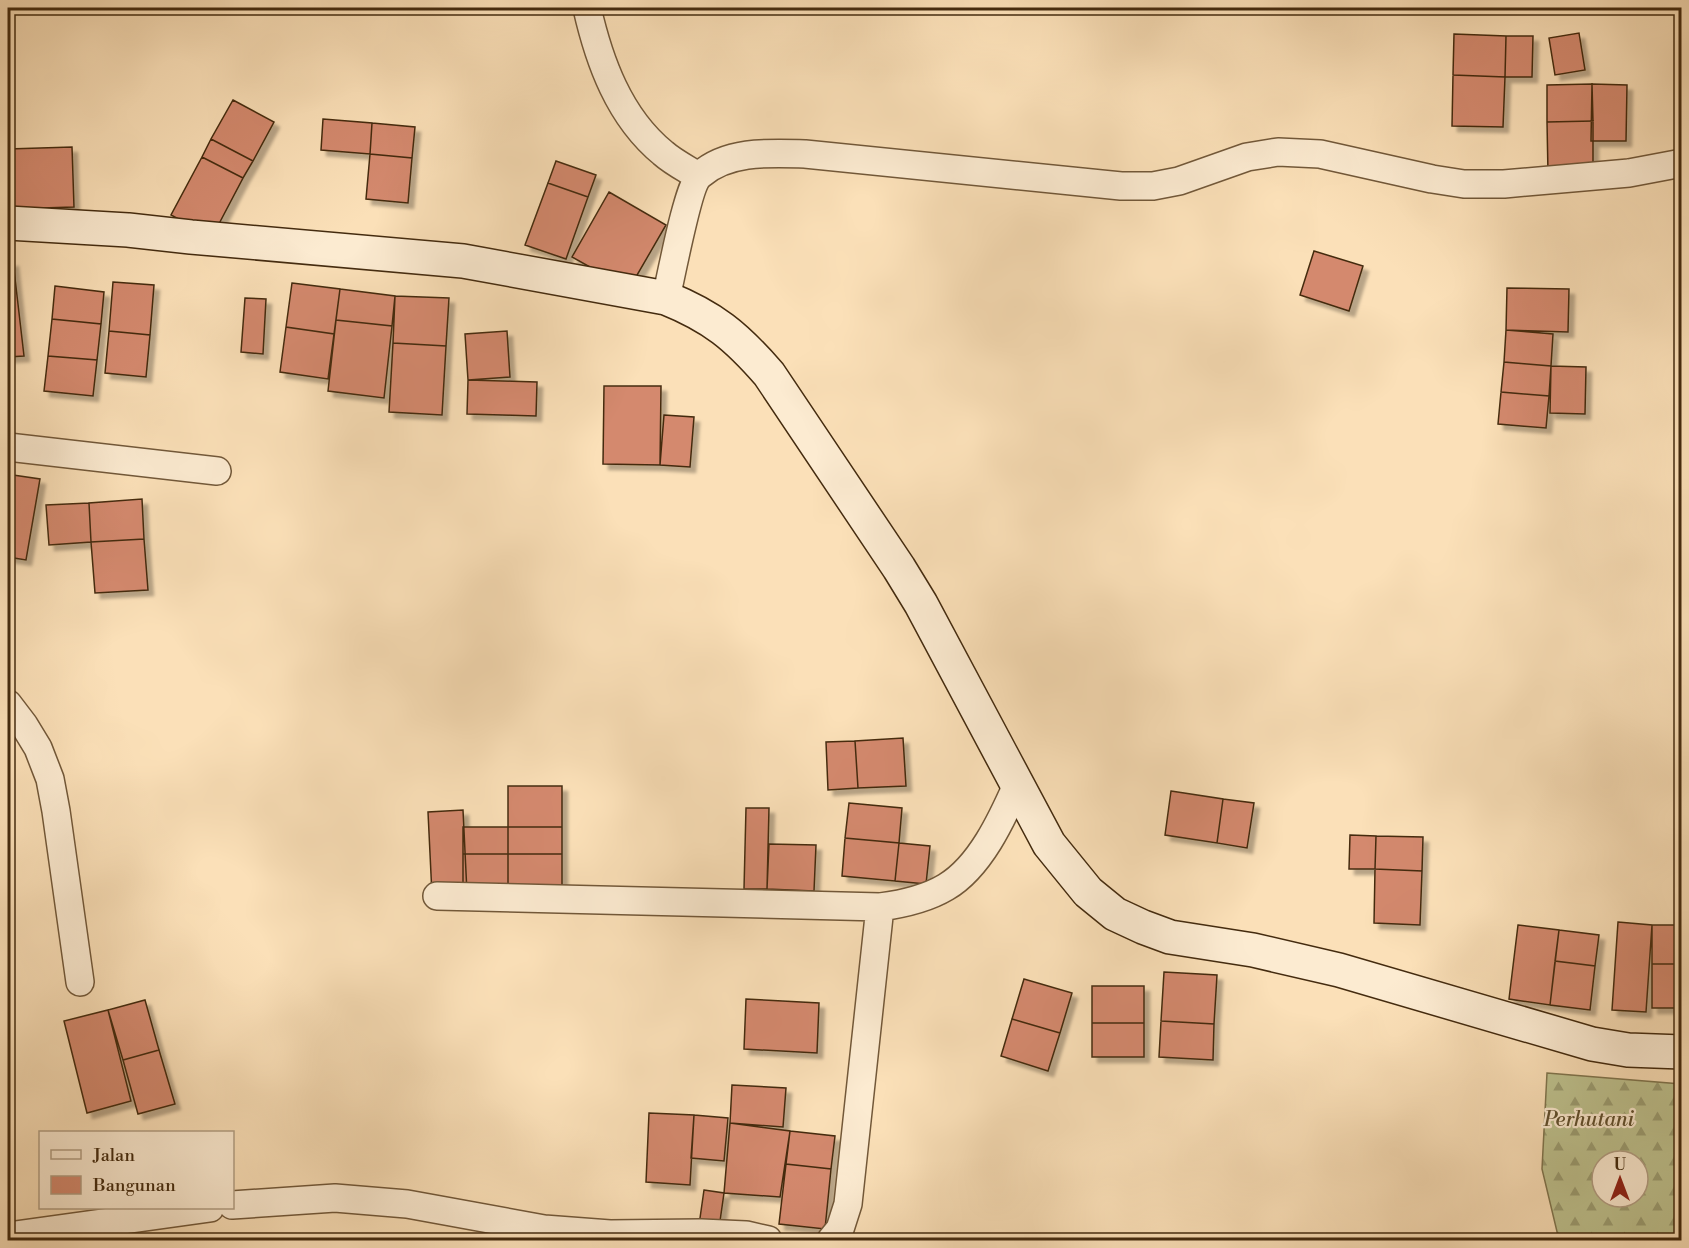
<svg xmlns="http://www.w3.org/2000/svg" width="1689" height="1248" viewBox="0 0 1689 1248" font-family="'Libre Bodoni',serif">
<defs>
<pattern id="forest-firs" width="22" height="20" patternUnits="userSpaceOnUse" patternTransform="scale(1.5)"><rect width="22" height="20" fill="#bec28f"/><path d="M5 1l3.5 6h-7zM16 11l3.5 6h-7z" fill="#9c9e73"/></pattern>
<filter id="shadow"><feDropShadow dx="5.5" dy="5.5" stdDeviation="1.5" flood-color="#0004"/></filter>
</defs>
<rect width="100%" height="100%" fill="#fbe0b8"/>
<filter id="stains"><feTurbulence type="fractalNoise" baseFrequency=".00333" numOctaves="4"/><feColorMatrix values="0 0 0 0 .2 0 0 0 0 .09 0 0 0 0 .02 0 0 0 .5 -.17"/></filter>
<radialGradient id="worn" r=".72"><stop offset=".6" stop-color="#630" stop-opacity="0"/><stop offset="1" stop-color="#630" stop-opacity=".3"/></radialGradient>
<path fill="url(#forest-firs)" stroke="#81764f" stroke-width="1.5" fill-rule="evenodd" d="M1547 1073 1681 1084V1240H1559L1542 1169ZM1602 1161H1638V1197H1602Z"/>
<path fill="#d4896e" stroke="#442b0f" stroke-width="1.5" filter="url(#shadow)" d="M1579 33 1585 70 1555 75 1549 38Z
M1454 34 1506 36 1505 77 1453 75Z
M1506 36H1533L1532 77H1505Z
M1453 75 1505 77 1503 127 1452 126Z
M1592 84 1627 85 1626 141H1591Z
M1592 84 1593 121 1547 122V85Z
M233 100 274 122 253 161 211 139Z
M323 119 372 123 370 154 321 150Z
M1593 121V172L1548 173 1547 122Z
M372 123 415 127 412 158 370 154Z
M211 139 253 161 243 178 202 157Z
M72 147 74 207 8 209V149Z
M370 154 412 158 408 203 366 199Z
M202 157 243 178 212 237 171 215Z
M556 161 596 175 588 197 548 183Z
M548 183 588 197 566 259 525 245Z
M609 192 666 225 629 289 572 257Z
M1314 251 1363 266 1349 311 1300 295Z
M13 261 24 356 8 357V262Z
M113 282 154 285 150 335 109 331Z
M292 283 340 289 334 334 286 327Z
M55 286 104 292 101 324 52 319Z
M1507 288 1569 289 1568 332 1506 330Z
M340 289 395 296 392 326 336 320Z
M395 296 449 298 446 346 393 343Z
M245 298 266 299 263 354 241 352Z
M52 319 101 324 97 360 48 356Z
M336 320 392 326 384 398 328 391Z
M286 327 334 334 328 379 280 372Z
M1506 330 1553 334 1551 366 1504 362Z
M109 331 150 335 146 377 105 373Z
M507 331 510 377 468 380 465 334Z
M393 343 446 346 442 415 389 412Z
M48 356 97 360 93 396 44 391Z
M1504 362 1551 366 1549 396 1501 392Z
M1551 366 1586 367 1585 414 1550 413Z
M468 380 537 382 536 416 467 414Z
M604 386H661L660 465 603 464Z
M1501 392 1549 396 1546 428 1498 424Z
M664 415 694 417 690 467 660 465Z
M8 474 13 475 8 507Z
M13 475 40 479 26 560 8 557V507Z
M142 499 144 539 91 542 89 503Z
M89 503 91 542 49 545 46 505Z
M144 539 148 590 95 593 91 542Z
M903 738 906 786 858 788 855 741Z
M855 741 858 788 828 790 826 742Z
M508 786H562V827H508Z
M1171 791 1223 799 1217 843 1165 835Z
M1223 799 1254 803 1247 848 1217 843Z
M849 803 902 808 899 843 845 838Z
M746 808H769L767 889H744Z
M463 810 467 893 432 895 428 812Z
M463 827H508V854H463Z
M508 827H562V854H508Z
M1350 835 1376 836 1375 869H1349Z
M1376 836 1423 837 1422 871 1375 869Z
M845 838 899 843 895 881 842 876Z
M899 843 930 846 926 884 895 881Z
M769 844 816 845 814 891 767 889Z
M463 854H508V896H463Z
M508 854H562V896H508Z
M1375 869 1422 871 1420 925 1374 923Z
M1618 922 1652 925 1646 1012 1612 1010Z
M1518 925 1559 930 1550 1005 1509 999Z
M1652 925H1682V964H1652Z
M1559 930 1599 935 1595 966 1555 961Z
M1555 961 1595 966 1590 1010 1550 1005Z
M1652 964H1682V1008H1652Z
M1164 972 1217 975 1214 1024 1161 1021Z
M1024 979 1072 993 1060 1033 1012 1019Z
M1092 986H1144V1023H1092Z
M746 999 819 1003 817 1053 744 1049Z
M145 1000 159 1050 123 1060 108 1010Z
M108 1010 131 1101 87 1113 64 1021Z
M1012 1019 1060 1033 1048 1071 1001 1056Z
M1161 1021 1214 1024 1213 1060 1159 1057Z
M1092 1023H1144V1057H1092Z
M159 1050 175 1104 138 1114 123 1060Z
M732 1085 786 1088 783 1127 730 1123Z
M649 1113 694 1115 690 1185 646 1182Z
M694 1115 728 1118 724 1161 691 1158Z
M730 1123 790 1131 780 1197 724 1193Z
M790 1131 835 1136 831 1169 786 1164Z
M786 1164 831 1169 825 1229 779 1224Z
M704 1190 724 1193 719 1228 699 1225Z"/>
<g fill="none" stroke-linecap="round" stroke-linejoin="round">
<defs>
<path id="street" d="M587 8C599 61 619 117 663 153 673 162 687 169 698 176
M666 298C671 277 688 185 700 175 728 150 771 153 805 154L1121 186H1153L1179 181 1247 157 1278 152 1320 154 1432 179 1464 184H1504L1629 173 1682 163
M8 447 217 471
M8 704 24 725 38 748 50 779 56 811 80 982
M437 896 880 907C903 904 926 899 946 887 980 867 1002 819 1017 785
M232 1205 335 1198 407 1204 544 1229 610 1234 701 1233 746 1235 768 1240
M8 1236 210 1208
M831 1240 840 1229 848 1204 880 907"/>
<path id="secondary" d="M8 223 128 230 191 237 463 261 666 298C713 317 736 336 769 374L899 568 921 604 1049 844 1088 892 1115 914 1143 927 1170 937 1253 950 1339 970 1592 1044 1628 1050 1682 1052"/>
</defs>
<use href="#street" stroke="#725839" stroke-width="30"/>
<use href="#secondary" stroke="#442b0f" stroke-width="36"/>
<use href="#street" stroke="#fcebd1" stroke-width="27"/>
<use href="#secondary" stroke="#fcebd1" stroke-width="33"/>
</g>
<g text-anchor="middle" stroke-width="4.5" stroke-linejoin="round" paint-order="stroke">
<g font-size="21" font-style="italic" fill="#62512f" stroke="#fcebd1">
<text x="1589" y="1126">Perhutani</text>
</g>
</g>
<rect width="1689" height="1248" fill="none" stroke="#fbe0b8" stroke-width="30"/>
<rect x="9" y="9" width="1671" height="1230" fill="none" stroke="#442b0f" stroke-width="3"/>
<rect x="15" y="15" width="1659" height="1218" fill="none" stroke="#442b0f" stroke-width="1.5"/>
<rect x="39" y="1131" width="195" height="78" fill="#fcebd1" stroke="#b29e83" stroke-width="1.5"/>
<rect x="51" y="1150" width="30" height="9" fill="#fcebd1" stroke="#b29e83" stroke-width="1.5"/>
<text x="93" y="1161" font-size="18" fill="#442b0f">Jalan</text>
<rect x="51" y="1176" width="30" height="18" fill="#d4896e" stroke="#b29e83" stroke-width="1.5"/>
<text x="93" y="1191" font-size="18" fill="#442b0f">Bangunan</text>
<g transform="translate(1620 1179)"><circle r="28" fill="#fcebd1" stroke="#b29e83" stroke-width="1.5"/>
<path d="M0-4.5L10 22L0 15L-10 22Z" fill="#8f2418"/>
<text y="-9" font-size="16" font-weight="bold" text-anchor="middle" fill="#442b0f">U</text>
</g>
<rect width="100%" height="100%" filter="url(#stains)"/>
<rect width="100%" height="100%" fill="url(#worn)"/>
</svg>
